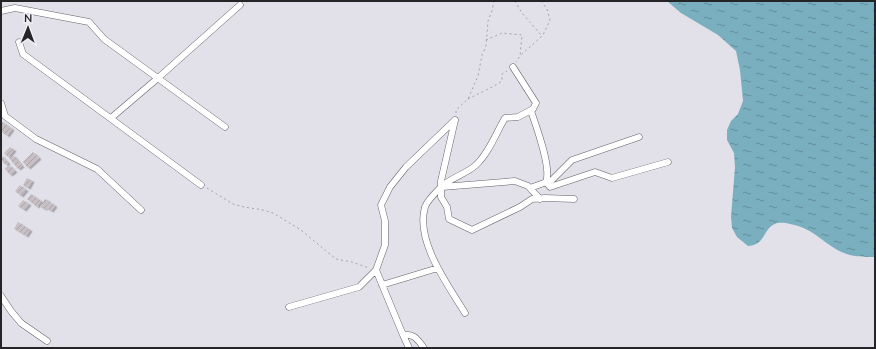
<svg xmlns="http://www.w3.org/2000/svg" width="876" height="349" viewBox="0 0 876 349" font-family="'Nunito Sans',sans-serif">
<defs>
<pattern id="water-ripples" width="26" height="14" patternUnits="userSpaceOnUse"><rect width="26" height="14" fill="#79afbe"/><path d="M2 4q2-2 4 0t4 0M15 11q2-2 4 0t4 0" fill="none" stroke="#638e9a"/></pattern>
<pattern id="building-hatch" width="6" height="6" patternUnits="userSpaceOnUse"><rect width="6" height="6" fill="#c8bfc4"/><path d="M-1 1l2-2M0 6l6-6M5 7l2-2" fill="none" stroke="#aca4a8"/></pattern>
<filter id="shadow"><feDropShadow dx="2.5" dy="1.5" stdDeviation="0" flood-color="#0004"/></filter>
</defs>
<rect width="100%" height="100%" fill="#e2e0e8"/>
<path fill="url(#water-ripples)" d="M667 1H875V257C865 257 853 257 844 253 824 245 816 229 790 224 786 223 779 222 775 224 766 227 765 239 756 244 754 245 750 246 748 246L737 237 732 228 731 217 735 167 734 153 727 140V130L731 121 738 114 743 101 740 70 736 51 718 35 681 13Z"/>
<path fill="url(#building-hatch)" filter="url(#shadow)" d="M1 121 12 129 7 136 1 131Z
M10 147 14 150 8 157 4 153Z
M33 152 39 158 28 168 23 162Z
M1 155 8 163 6 165 1 160Z
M13 155 22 166 18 169 9 158Z
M9 165 15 171 10 175 5 169Z
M27 178 32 181 28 188 23 185Z
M20 185 26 190 21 196 15 191Z
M31 194 41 201 37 207 27 199Z
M45 199 49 201 45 209 40 207Z
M23 200 29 204 24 210 18 206Z
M50 202 55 206 51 211 46 208Z
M18 222 30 230 26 236 14 229Z"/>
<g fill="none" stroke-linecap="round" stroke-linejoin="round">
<defs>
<path id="street" d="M1 11 15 8 89 22 104 39 225 127
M19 42 23 54 201 185
M1 103 5 116 36 139 97 169 141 210
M531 111C536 126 552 168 546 182L550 187 595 172 612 178 668 162
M111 118 158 78 240 5
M455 120 441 181V197L447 207 449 219 472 230 520 207 532 199 545 198 574 199
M442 187 515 181 528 186 540 199
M530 188 552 180 572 160 639 137
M376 270 403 335C414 333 418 340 424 348
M382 285 438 268
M1 296 11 311 21 323 47 341
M289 307 359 287 376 270 385 245V221L381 205 390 187 406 167 455 120
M465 313C448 285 415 241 425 207 427 201 436 192 440 188 450 178 466 174 476 165 489 153 496 133 505 118L518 117 533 109 536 103 513 67
M403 335 409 348"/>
</defs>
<use href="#street" stroke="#646269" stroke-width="7"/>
<path stroke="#a4a2a9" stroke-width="1" stroke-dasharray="2 3" stroke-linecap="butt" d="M515 1 522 13 542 36 521 55
M541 1 547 9 550 20 543 35
M246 2 250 1
M486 40 502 33 522 35 520 56 516 62
M468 99 494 86 502 81V74L507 71
M456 113V110L468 99 478 76 482 55 486 46 488 21 492 11 494 1
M207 188 233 204 244 207 263 210 273 213 301 230 336 259 352 262 369 268"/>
<use href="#street" stroke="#fff" stroke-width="6"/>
</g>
<rect width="876" height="349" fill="none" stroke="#252427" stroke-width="4"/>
<g transform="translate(28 28) rotate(1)" stroke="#f0edf6" stroke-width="3" paint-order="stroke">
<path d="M0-3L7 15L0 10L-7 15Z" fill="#252427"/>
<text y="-6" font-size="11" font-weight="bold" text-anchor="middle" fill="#252427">N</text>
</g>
</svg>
